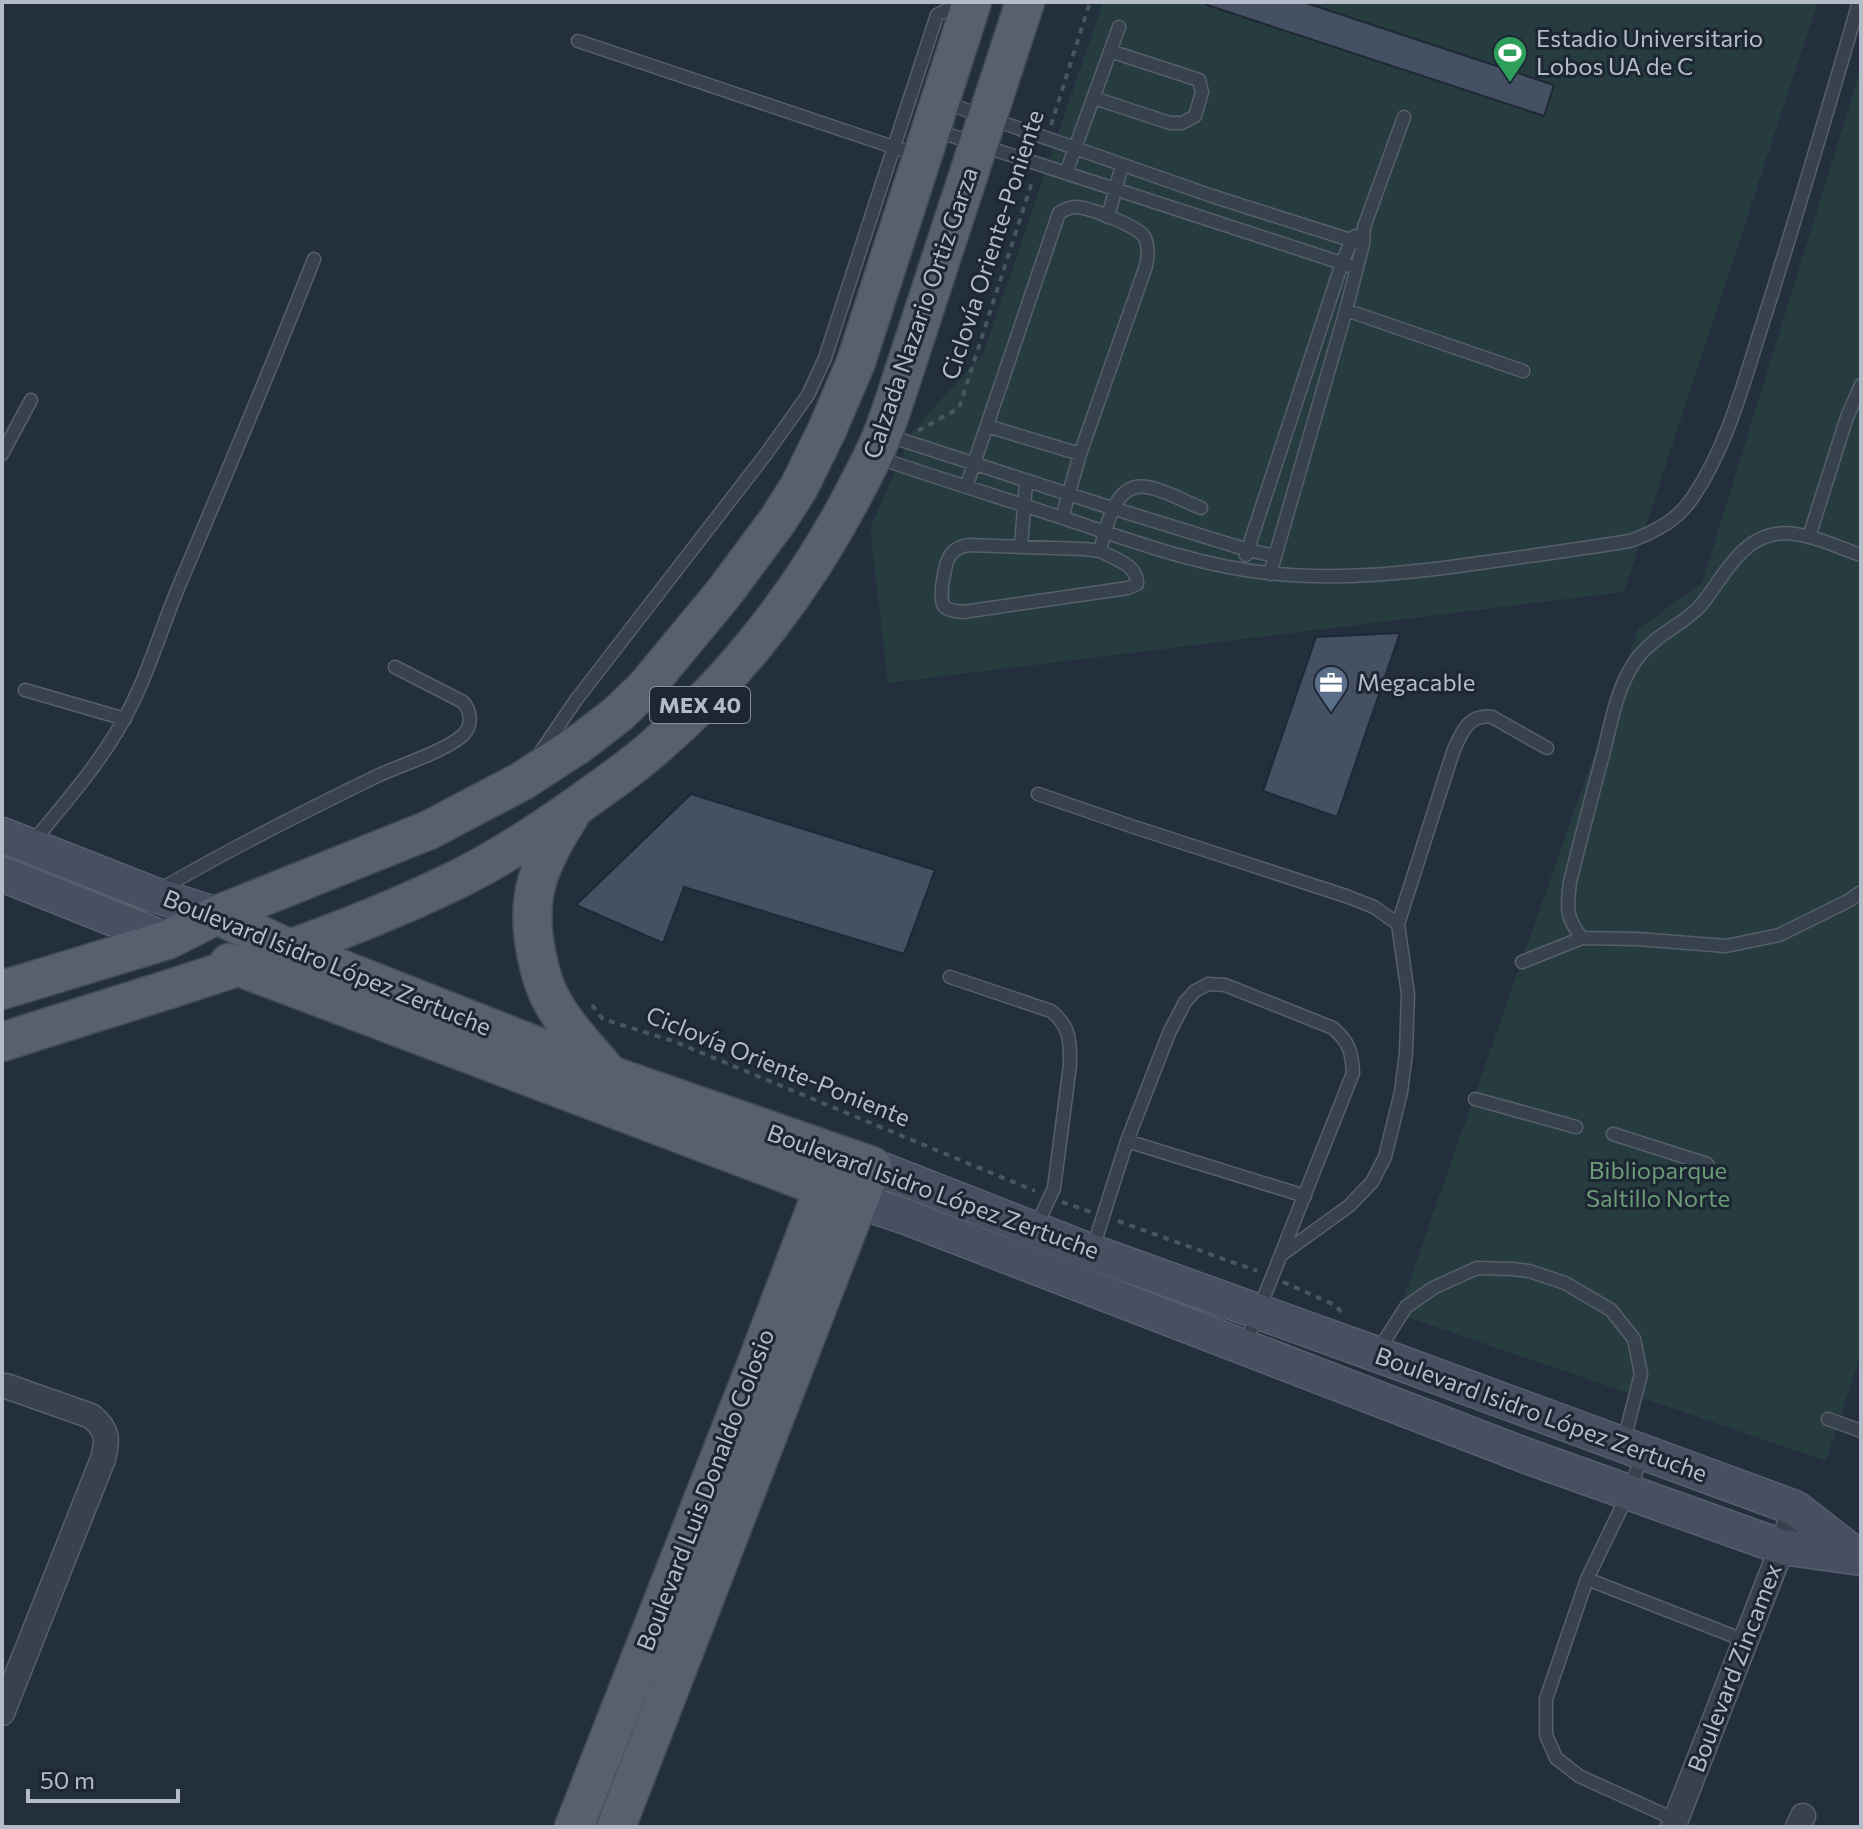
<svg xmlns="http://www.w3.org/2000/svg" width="1863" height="1829" viewBox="0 0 1863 1829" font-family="Commissioner,sans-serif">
<rect width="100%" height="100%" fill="#242f3e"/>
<path fill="#263c3f" d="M1103 2H1818L1624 592 888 683 870 528 913 431 984 352Z
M1861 68V1354L1826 1461 1398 1314 1638 629 1702 583Z"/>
<path fill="#455162" stroke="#1f2835" stroke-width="2" d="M1207 2H1303L1554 85 1544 116 1207 5Z
M1400 633 1337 817 1263 791 1316 637Z
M691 794 935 870 904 954 684 887 663 943 576 905Z"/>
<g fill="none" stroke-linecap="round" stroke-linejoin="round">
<defs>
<path id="service" d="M578 41 920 156
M1094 98 1170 123H1182L1195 116 1202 92 1199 80 1110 51
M946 103 1212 196 1363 244
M934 130 1357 268
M1066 173 1119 27
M1108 217 1122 165
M1346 310 1523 371
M987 426 1080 454
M886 435 1096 503 1248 550 1275 556
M2 454 31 400
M879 458C940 479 1002 498 1063 518 1130 540 1198 566 1268 573 1339 581 1409 573 1480 563 1530 556 1580 549 1630 541 1655 532 1678 520 1693 497 1728 445 1744 381 1763 322 1797 216 1828 109 1859 2
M966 487 1059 213C1065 209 1070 207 1077 207 1090 208 1134 225 1143 235 1149 243 1148 256 1146 266L1080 454 1062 518
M1809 537 1847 417 1861 385
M1021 547 1026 482
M1100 551C1115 559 1138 565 1137 584L1128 588 963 612C957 611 948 611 944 606 938 598 945 562 951 554 956 548 961 546 969 545L1084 549 1100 551C1106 528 1114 481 1147 487 1165 490 1184 501 1201 508
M1246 555 1342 263 1352 239 1355 236
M1861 555C1816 540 1776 514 1738 556 1724 571 1714 589 1701 605 1683 625 1657 634 1640 655 1618 681 1612 719 1604 751 1592 795 1581 838 1570 882 1567 907 1565 917 1582 938L1638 939 1726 946 1779 935 1848 901 1861 892
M1270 574 1346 310 1363 244 1364 227 1404 117
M25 690 125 719
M538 756 576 700 766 454 808 395 825 358 937 15 962 2
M1038 794 1131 826 1346 896 1374 907 1398 924 1408 994 1406 1053 1401 1092 1385 1157 1372 1182 1349 1206 1281 1255
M32 843C64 804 98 766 123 721 147 679 160 631 179 586 225 477 271 369 314 259
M158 891C229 849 301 813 375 777 398 766 446 751 463 735 473 725 471 711 463 702L395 667
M1398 924 1453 752C1461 734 1468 713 1492 717L1547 748
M1522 962 1582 938
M950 977 1051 1011C1071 1027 1070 1042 1070 1065L1054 1188 1035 1229
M1475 1099 1576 1127
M1613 1134 1707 1164
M1127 1141 1305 1196
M1092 1251 1127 1141 1169 1033 1185 1002 1195 991 1208 984 1225 985 1333 1028C1349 1042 1352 1052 1353 1073L1245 1345
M1378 1351 1406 1307 1433 1288 1477 1268 1512 1269 1529 1271 1565 1283 1611 1310 1634 1339 1641 1374 1623 1444
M1828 1419 1861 1431
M1642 1456 1629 1492 1587 1579 1546 1699V1735L1556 1758 1579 1776 1676 1820
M1587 1579 1746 1641"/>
<path id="minor" d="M2 1386H6L91 1416C108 1430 108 1439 103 1459L2 1713
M1673 1827 1782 1547 1795 1508
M1798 1827 1803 1816"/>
<path id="secondary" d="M2 835 152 894 217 915
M2 874 167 940
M872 1166 1092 1252 1376 1354 1795 1508 1857 1556
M858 1201 906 1217 1524 1455 1782 1547 1861 1558"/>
<path id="primary" d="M569 817C539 864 525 896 536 952 539 967 543 985 551 999 564 1025 589 1050 608 1073
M217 915 290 949 610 1075 872 1166 616 1827
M229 963 858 1201
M2 990 167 940 217 915 429 830 522 781 579 744 618 714 645 688 723 594 778 520 799 487 827 430 856 362 972 2
M2 1042C153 993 309 951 452 882 498 860 540 832 581 803 607 784 634 766 658 744 738 675 805 587 854 493 864 473 875 454 883 433 889 418 894 402 899 387L1025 2
M574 1827 753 1373 824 1187 834 1164"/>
</defs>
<use href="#service" stroke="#565f6c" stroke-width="15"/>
<use href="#minor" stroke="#565f6c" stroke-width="27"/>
<use href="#secondary" stroke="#565f6c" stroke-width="37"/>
<use href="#primary" stroke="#414a57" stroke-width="41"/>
<path stroke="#44595c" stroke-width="4" stroke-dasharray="6 6" stroke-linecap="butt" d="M1051 125 1090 2
M918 431 959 408 1033 179
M592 1005 603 1019 673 1041 1035 1191
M1062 1202 1091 1212
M1118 1221 1257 1271
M1283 1282 1335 1305 1342 1313"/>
<use href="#service" stroke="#38414e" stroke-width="12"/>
<use href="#minor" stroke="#38414e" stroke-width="24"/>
<use href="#secondary" stroke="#465061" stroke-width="34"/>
<use href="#primary" stroke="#56606e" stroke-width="38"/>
</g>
<defs>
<symbol id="stadium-pin" viewBox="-11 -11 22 30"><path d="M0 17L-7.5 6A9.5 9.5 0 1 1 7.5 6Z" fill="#2e9e5b" stroke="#1d2633"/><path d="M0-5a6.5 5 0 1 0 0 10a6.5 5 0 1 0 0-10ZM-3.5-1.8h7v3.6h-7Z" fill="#fff"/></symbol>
<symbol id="office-pin" viewBox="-11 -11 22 30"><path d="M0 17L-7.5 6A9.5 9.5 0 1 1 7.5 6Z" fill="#5c6f8a" stroke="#1d2633"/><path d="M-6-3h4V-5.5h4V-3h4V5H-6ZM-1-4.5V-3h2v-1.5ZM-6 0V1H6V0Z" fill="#fff"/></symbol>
</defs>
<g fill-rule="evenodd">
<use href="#stadium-pin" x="1490" y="33" width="40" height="54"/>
<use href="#office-pin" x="1311" y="663" width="40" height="54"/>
</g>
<g text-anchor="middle" stroke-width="6" stroke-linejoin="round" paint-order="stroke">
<rect fill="#1d2633" stroke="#878f9c" stroke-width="2" x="650" y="687" width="100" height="36" rx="6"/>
<g font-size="22" font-weight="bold" fill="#b4bcc9">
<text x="700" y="713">MEX 40</text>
</g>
<g font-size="24" fill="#b4bcc9" stroke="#1d2633" text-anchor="start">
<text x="1536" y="47">Estadio Universitario<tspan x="1536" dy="28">Lobos UA de C</tspan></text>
<text x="1357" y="691">Megacable</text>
</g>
<g font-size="24" fill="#b4bcc9" stroke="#1d2633">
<text transform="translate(993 245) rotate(-72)" y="8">Ciclovía Oriente-Poniente</text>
<text transform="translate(921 313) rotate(-71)" y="8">Calzada Nazario Ortiz Garza</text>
<text transform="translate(327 963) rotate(22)" y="8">Boulevard Isidro López Zertuche</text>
<text transform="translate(778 1067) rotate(22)" y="8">Ciclovía Oriente-Poniente</text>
<text transform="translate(933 1192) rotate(20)" y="8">Boulevard Isidro López Zertuche</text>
<text transform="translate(1541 1415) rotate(20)" y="8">Boulevard Isidro López Zertuche</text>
<text transform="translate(706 1490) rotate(-69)" y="8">Boulevard Luis Donaldo Colosio</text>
<text transform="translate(1735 1668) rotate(-69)" y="8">Boulevard Zincamex</text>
</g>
<g font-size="24" fill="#6b9a76" stroke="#1d2633">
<text x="1658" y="1179">Biblioparque<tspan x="1658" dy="28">Saltillo Norte</tspan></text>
</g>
</g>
<rect width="1863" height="1829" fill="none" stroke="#b4bcc9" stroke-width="8"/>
<path d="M28 1789v12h150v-12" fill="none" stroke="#b4bcc9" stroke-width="4"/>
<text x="40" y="1789" font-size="24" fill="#b4bcc9" stroke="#1d2633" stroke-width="6" paint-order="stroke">50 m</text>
</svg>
